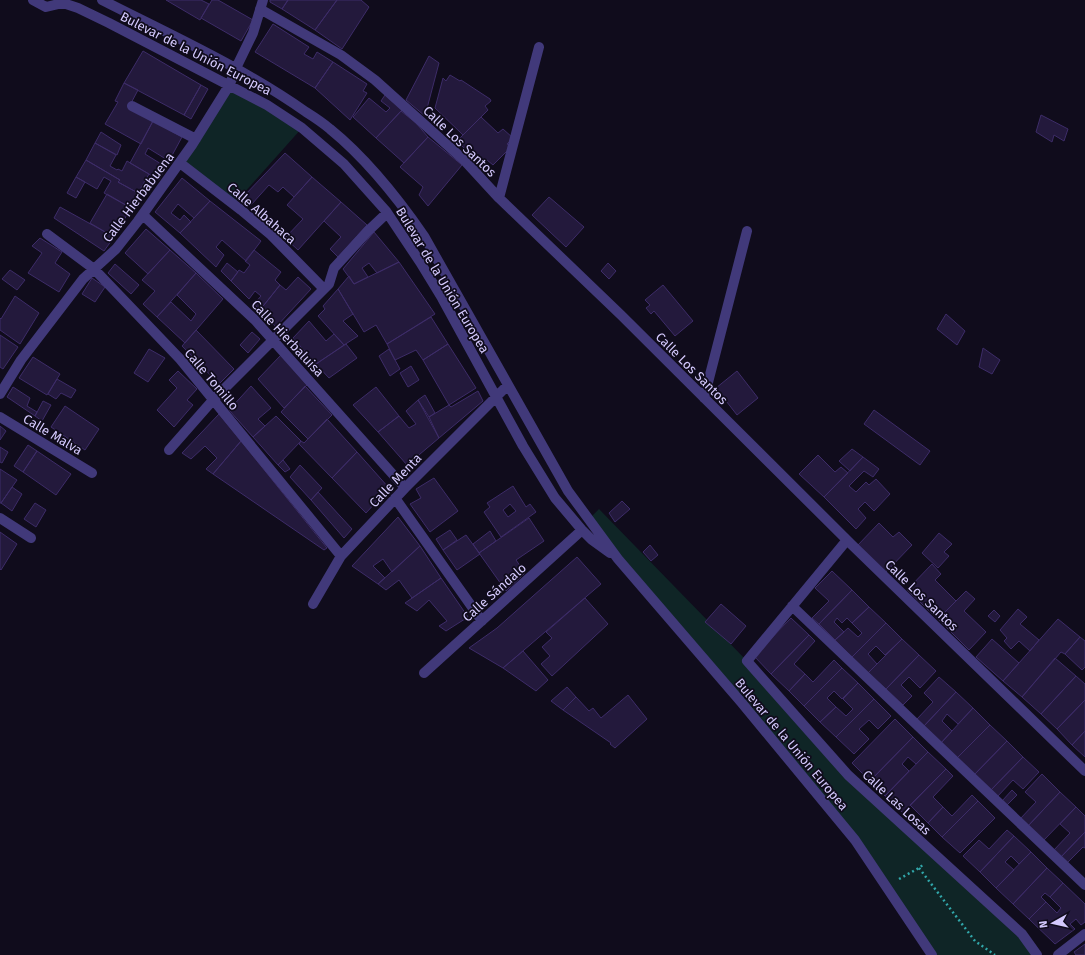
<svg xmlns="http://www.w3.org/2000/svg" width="1085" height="955" viewBox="0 0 1085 955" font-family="'Fira Sans',sans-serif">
<rect width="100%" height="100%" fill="#100c1c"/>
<path fill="#0f2526" d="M230 84 302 128 234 204 180 163Z
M599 509 747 661 848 775 1037 955H932L855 840 589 519Z"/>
<path fill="#23193c" stroke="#3d2c68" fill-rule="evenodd" d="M166 0H201L209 4 200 20Z
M212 0H218L253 20 241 41 201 18Z
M270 0H288L282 9 270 2Z
M288 0H337L315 30 282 9Z
M337 0H361L369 7 342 49 315 30Z
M273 24 309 47 304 54 313 59 317 52 333 62 315 88 255 52Z
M143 51 201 85 184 115 124 83Z
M429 56 439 63 425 116 406 100Z
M333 62 367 84 363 91 367 93 350 120 315 88Z
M450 75 460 81 461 80 490 99 491 101 485 106 488 110 463 135 435 108 443 78 446 81Z
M124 83 138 90 129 107 153 121 141 144 105 124 118 102 115 101Z
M201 85 208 89 191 119 184 115Z
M385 95 402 110 376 138 353 117 369 98 386 112 390 108 381 101Z
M401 111 416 123 428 137 404 163 376 138Z
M1041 115 1068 129 1064 141 1054 135 1052 142 1036 132Z
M481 117 498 133 503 129 513 138 507 144 511 147 493 165 487 160 482 166 457 141Z
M153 121 182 137 169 161 148 148 145 154 166 167 159 180 130 163Z
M101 132 121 145 117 155 95 143Z
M428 137 462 165 428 206 419 195 423 187 400 167Z
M95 143 116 155 110 166 117 170 118 169 122 171 127 161 149 174 138 193 118 182 120 180 86 160Z
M285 153 312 177 294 197 283 187 278 192 269 185 251 205 243 197Z
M86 160 120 180 118 182 138 193 131 208 104 193 111 181 104 177 97 189 76 177Z
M76 177 85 182 76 198 67 193Z
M312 177 341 202 298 250 285 238 303 219 287 205Z
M182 178 210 201 194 218 178 204 171 213 180 220 184 215 191 222 180 233 155 212Z
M107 194 131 208 114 237 90 223Z
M549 197 584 227 566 247 532 215Z
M210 201 261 241 246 261 222 240 216 247 224 255 216 267 180 233Z
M341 202 367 225 338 257 330 249 341 237 324 221Z
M60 207 114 237 104 251 54 218Z
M146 229 170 250 148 274 125 253Z
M374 232 399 262 377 273 369 263 362 268 368 277 354 284 343 269Z
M40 238 62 252 55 263 70 274 59 292 28 273 42 253 32 246Z
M170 250 196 273 157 317 143 304 155 291 142 280Z
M254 250 281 272 275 280 280 285 260 310 254 304 261 296 255 291 249 299 231 281 239 270 244 273 250 265 245 261Z
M399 262 435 314 387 344 376 325 364 332 338 289 349 276 354 284Z
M227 263 238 272 231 281 221 271Z
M608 263 616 271 609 279 601 271Z
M115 264 139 285 131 294 108 273Z
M10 270 25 280 17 290 2 279Z
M196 273 223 299 185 343 157 317 171 302 191 321 196 314 177 295Z
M298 277 311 289 276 327 260 310 280 285 286 290Z
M92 278 105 287 95 302 82 294Z
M663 285 693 321 675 336 654 311 651 314 646 308 650 305 645 300Z
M338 289 353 314 343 321 358 336 344 345 318 316 325 309 323 306Z
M15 296 39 313 20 344 0 330V318L1 319Z
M946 314 965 331 957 345 937 329Z
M431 317 448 344 423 360 416 350 395 360 387 344Z
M309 321 326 341 334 334 344 345 316 364 293 338Z
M196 330 234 369 219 384 182 346Z
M252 332 260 339 248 353 240 345Z
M0 335 18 347 3 369 0 367Z
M346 344 357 358 329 378 316 364Z
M448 344 476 388 449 405 423 360Z
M983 348 1000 360 992 374 979 367Z
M149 349 165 358 148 382 134 373Z
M389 349 400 369 390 376 379 356Z
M281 355 307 385 284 408 258 379Z
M33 357 60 374 47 395 19 378Z
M411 366 419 380 408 387 400 373Z
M178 371 197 389 187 400 193 405 174 427 157 410 177 388 169 380Z
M737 371 758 398 737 415 716 388Z
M57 379 76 390 71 398 61 393 56 399 48 394Z
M251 386 271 408 258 419 265 426 253 437 229 410Z
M305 386 332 415 308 439 281 412Z
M13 387 30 398 27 406 37 412 35 416 7 397Z
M376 387 399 416 378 432 353 405Z
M478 391 483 401 439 438 429 417 449 405 451 407Z
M425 395 435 413 429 417 418 400Z
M418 400 439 438 407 465 378 432 399 416 409 428 416 424 406 411Z
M43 401 51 405 42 421 35 416Z
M65 406 99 429 85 450 51 427Z
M874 410 930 451 920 465 864 424Z
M219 414 241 441 213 474 206 469 217 458 205 446 191 459 182 453Z
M276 416 301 441 278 465 253 437Z
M327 419 357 452 332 478 299 444 301 441 304 443Z
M0 426 6 431 0 440Z
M241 441 327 548 324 550 213 474Z
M28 445 37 451 23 472 14 466Z
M0 447 8 452 2 463 0 462Z
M852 449 863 457 850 471 839 461Z
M37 451 71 474 56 495 23 472Z
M357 452 389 488 366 513 332 478Z
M818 455 835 472 841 467 848 473 824 497 799 474Z
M863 457 879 469 873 477 864 471 849 486 856 492 866 482 869 485 876 479 890 494 874 511 865 502 858 509 866 518 856 529 824 497Z
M283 460 290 469 285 472 278 465Z
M300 465 322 488 311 500 290 477Z
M0 469 17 480 1 503H0Z
M434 478 458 511 430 532 410 504 421 498 416 489Z
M513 486 526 507 530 504 536 512 501 537 484 512 490 507 487 503ZM510 504 516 511 508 517 503 510Z
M12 487 22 494 12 511 1 503Z
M318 492 352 529 344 538 311 500Z
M622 501 630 509 615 522 609 513Z
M35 503 46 510 36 527 24 519Z
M398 517 420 546 392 572 383 559 373 566 385 578 378 584 352 566Z
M529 518 544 541 516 560 525 573 506 591 479 553Z
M879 523 893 537 899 532 912 545 885 573 857 546Z
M450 530 457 540 443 550 436 539Z
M490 531 496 541 479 553 473 544Z
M0 532 17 544 1 570 0 569Z
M939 533 952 544 944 552 949 556 938 568 922 553Z
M466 535 480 554 457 570 443 550Z
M650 545 658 555 651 561 643 552Z
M420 546 441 578 412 598 399 580 386 590 378 584Z
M577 557 601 584 503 668 469 648 497 628Z
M932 564 941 574 935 580 956 601 938 619 907 590Z
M832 571 852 590 819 624 812 618 829 601 815 588Z
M441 578 468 617 446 631 439 626 447 621 429 600 417 611 405 603Z
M852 590 869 607 852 623 847 618 842 623 837 618 834 622 844 632 835 640 819 624Z
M966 591 975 599 964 611 986 632 969 650 938 619Z
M585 598 608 624 552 676 541 664 550 656 542 647 552 638 546 632Z
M721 604 746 626 731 644 705 622Z
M869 607 886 623 852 657 835 640 848 628 858 637 862 633 852 623Z
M1018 609 1027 617 1020 624 1039 640 1030 651 1019 641 1011 649 1004 641 1007 638 1000 630Z
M994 610 1000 616 995 622 988 616Z
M791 618 809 635 771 674 754 656Z
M1058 619 1080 637 1065 654 1061 652 1022 697 1003 681Z
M886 623 902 639 885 655 876 646 868 654 877 664 868 673 852 657Z
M809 635 815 641 794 664 805 674 789 691 771 674Z
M1080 637 1085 641V667L1082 670 1065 654Z
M902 639 919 655 886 689 868 673Z
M992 639 1019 663 1003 681 976 657Z
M523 651 548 680 536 691 503 668Z
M919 655 936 671 920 688 909 677 901 685 912 696 903 705 886 689Z
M1055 658 1076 676 1041 714 1022 697Z
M834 660 842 668 804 706 789 691 805 674 813 682Z
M842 668 858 683 842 699 834 691 827 698 836 707 820 722 804 706Z
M1076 676 1085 684V700L1057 729 1041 714Z
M939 677 956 692 924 726 917 719 933 702 924 693Z
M858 683 874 699 836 737 820 722 836 707 846 716 853 709 843 699Z
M567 687 576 697 563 710 551 701Z
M956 692 973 708 958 724 947 714 942 721 952 731 941 743 924 726Z
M628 695 647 719 615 748 610 744 611 743 563 710 576 697 589 711 593 708 601 718Z
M874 699 891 716 878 729 869 720 859 729 869 739 854 754 836 737Z
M1085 700V731L1072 745 1057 729Z
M973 708 990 725 957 758 941 743Z
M895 719 913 737 870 781 852 763Z
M990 725 1007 741 974 775 957 758Z
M1085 731V757L1072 745Z
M913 737 928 752 916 764 908 757 902 764 909 771 885 796 870 781Z
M1007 741 1023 757 990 791 974 775Z
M928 752 946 769 903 813 885 796Z
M1023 757 1039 772 1023 789 1013 780 997 797 990 791Z
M946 769 953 776 933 797 943 807 928 823 910 805Z
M1042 774 1060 792 1028 826 1020 819 1036 802 1025 792Z
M1012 790 1017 795 1006 806 1002 801Z
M1060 792 1076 807 1043 841 1028 826Z
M972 795 978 801 942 837 928 823 943 807 952 816Z
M978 801 995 818 960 853 942 837Z
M1076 807 1085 816V832L1060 858 1053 851 1070 833 1060 824Z
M1007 830 1014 836 980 872 963 856 979 840 989 849Z
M1085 832V848L1083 847 1066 864 1060 858Z
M1014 836 1031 852 1019 864 1011 856 1005 862 1014 870 996 888 980 872Z
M1031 852 1047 868 1013 904 996 888Z
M1047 868 1063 883 1050 897 1045 893 1041 897 1046 902 1029 919 1013 904Z
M1063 883 1085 904V922L1081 925 1076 919 1070 924 1075 929 1055 944 1029 919 1046 902 1057 913 1061 908 1050 897Z
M1085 944V955H1076L1074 952Z"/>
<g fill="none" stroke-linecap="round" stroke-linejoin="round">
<path stroke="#31a6a9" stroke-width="2.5" stroke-dasharray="2 3" stroke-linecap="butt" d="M919 868 975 941 995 955
M899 879 919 868 924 864"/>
<path stroke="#41397a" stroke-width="10" d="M33 0 46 7 63 3 64 0
M102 0C171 35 242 67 306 112 314 117 323 123 330 129 367 159 397 197 424 236L568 491 618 559 741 702 855 840 932 955
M63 3 78 8 109 23 267 105 302 128 344 164 386 211 420 262 442 298 523 446 555 498 582 530 592 540 610 553
M260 9 341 55 375 80 465 161 499 198 621 315 851 544 1085 771
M132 106 196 139
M180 163 241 210 271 235 324 289
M499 198 539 47
M143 215 255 320 405 488
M47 234 94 269 180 359 341 556
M0 394 21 360 83 279 116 249 138 221 192 145 230 84 236 68 253 33 263 0
M704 398 747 231
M0 417 92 473
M169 450 213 400 329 284 334 268 368 231 387 213
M395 498 482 621
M0 518 31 538
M847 540 747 661 848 775 1022 934 1037 955
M313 604 341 556 405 488 508 385
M792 606 1085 885
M424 673 582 530
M1058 955 1085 934"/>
</g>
<g text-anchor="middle" stroke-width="3.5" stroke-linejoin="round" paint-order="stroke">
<g font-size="13" fill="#d4c9fd" stroke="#100c1c">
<text transform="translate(196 53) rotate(27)" y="5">Bulevar de la Unión Europea</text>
<text transform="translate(460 141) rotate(44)" y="5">Calle Los Santos</text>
<text transform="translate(138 197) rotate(-53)" y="5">Calle Hierbabuena</text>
<text transform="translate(262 213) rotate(41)" y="5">Calle Albahaca</text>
<text transform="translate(443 280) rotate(59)" y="5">Bulevar de la Unión Europea</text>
<text transform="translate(288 338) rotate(47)" y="5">Calle Hierbaluisa</text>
<text transform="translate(692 368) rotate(45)" y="5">Calle Los Santos</text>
<text transform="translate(212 379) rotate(50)" y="5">Calle Tomillo</text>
<text transform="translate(53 434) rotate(31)" y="5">Calle Malva</text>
<text transform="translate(395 480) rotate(-46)" y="5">Calle Menta</text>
<text transform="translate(494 592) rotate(-42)" y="5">Calle Sándalo</text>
<text transform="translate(922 595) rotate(44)" y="5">Calle Los Santos</text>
<text transform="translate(792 744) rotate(50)" y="5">Bulevar de la Unión Europea</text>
<text transform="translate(897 802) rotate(43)" y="5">Calle Las Losas</text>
</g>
</g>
<g transform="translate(1053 923) rotate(262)" stroke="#100c1c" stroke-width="3" paint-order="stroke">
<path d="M0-3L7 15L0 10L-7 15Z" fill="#d4c9fd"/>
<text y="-6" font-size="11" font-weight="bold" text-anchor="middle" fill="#d4c9fd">N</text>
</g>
</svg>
